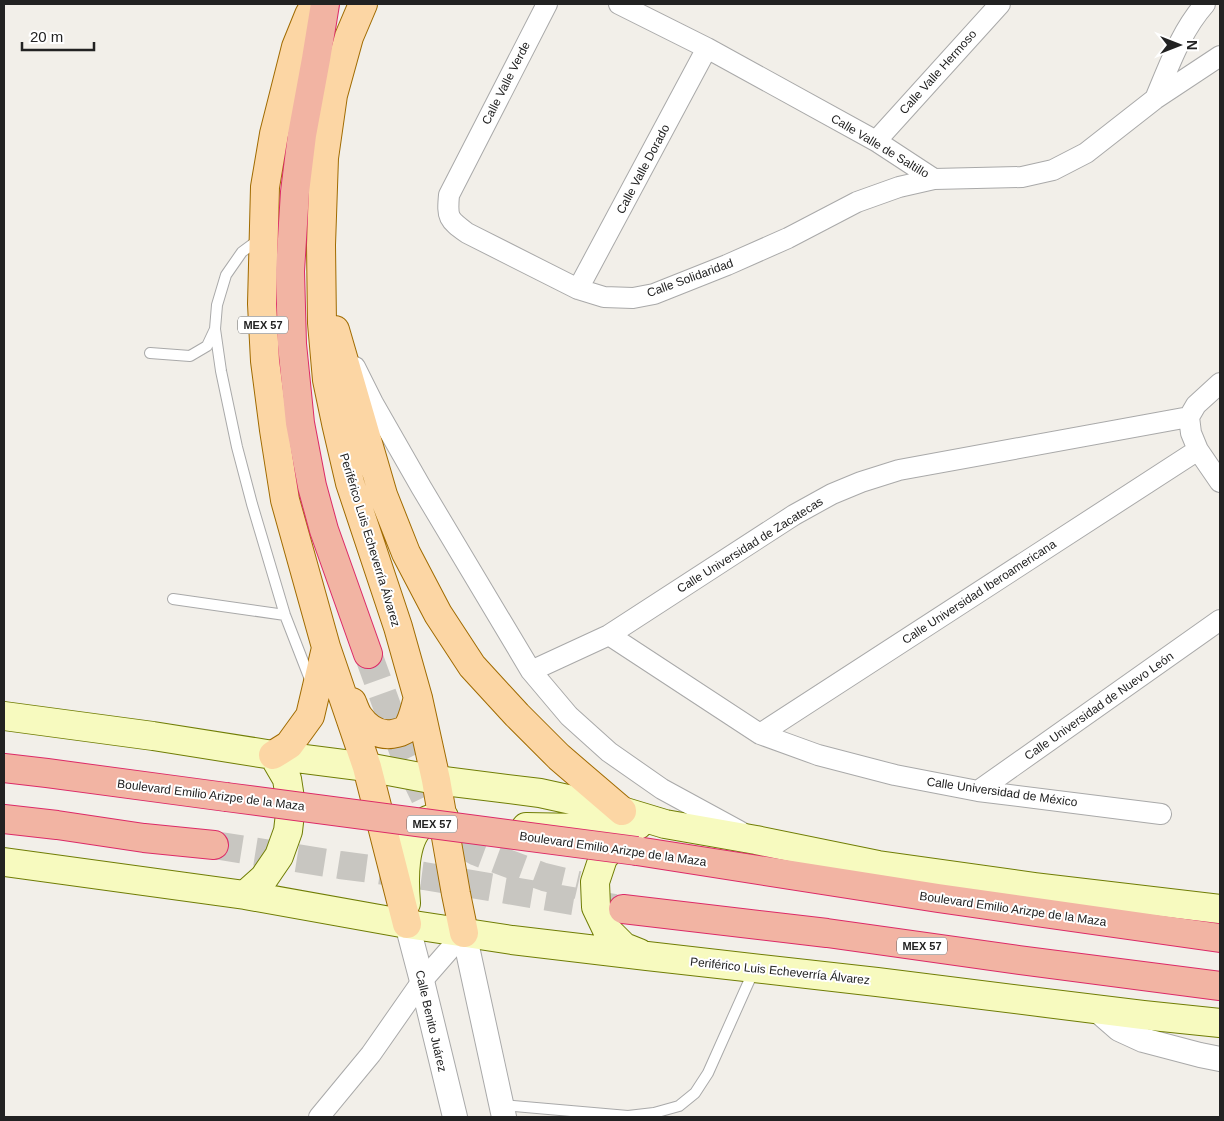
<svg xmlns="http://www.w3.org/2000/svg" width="1224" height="1121" viewBox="0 0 1224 1121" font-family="Helvetica,sans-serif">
<rect width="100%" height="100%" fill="#f2efe9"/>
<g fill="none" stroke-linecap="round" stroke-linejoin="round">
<path stroke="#c8c6c1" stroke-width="28" stroke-dasharray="28 14" stroke-linecap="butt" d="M368 654 405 756 428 804 437 818 448 831 461 843 477 852 544 877 578 885
M214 845 340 865 424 876 620 909"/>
<defs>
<path id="service" d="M215 329 221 371 237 447 252 504 285 615 311 682
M150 353 190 356 207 346 215 329 217 305 226 275 242 252 261 238
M173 599 285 615
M502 1105 628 1116 654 1113 679 1106 695 1093 708 1073 754 970"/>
<path id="minor" d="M547 4 449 195C447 218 448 219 467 233L578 289 604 297 633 298 654 294 727 265 788 238 857 202 899 187 934 179 1022 177 1053 170 1086 153 1155 99 1220 56
M619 4 707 48 876 141 934 179
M1155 99C1169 66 1181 31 1205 4
M876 141 1000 4
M578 289 707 48
M355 367 373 403 421 487 531 671 569 716 609 752 662 789 741 832
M1189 417 1191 433 1198 450 1220 482
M1189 417 1196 405 1220 383
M609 635 760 734 818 755 895 775 978 791 1161 814
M531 671 609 635 794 515 832 494 861 482 899 470 1189 417
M760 734 1198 450
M978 791 1220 620
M319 1117 371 1054 422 981 464 933"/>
<path id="tertiary" d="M407 924 422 981 455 1117
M464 933 504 1117
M1096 1009 1119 1029 1143 1040 1200 1055 1220 1059"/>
<path id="secondary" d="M4 716 153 736 273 755 367 767 436 780 540 793 622 811 665 824 756 840 878 865 1035 887 1220 909
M526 827 582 828 638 825
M628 836 619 839 603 858 595 882 596 907 607 930 624 947 639 953
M4 862 245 895 407 924 512 940 647 956 877 982 1143 1015 1220 1023
M245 895 264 878 279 856 288 831 291 805 287 779 273 755
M406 903C404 880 403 840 422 824 428 818 436 818 444 817"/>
<path id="primary" d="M315 4 309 15 296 47 274 134 265 187 262 304 265 361 274 430 285 500 326 647 367 767 407 924
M363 4 349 37 333 95 324 158 321 245 322 323 327 380 336 423 350 483 398 627 418 698 436 780 456 894 464 933
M335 330 383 495 406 553 438 614 472 666 517 715 559 757 622 811
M352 702C354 707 356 713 359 717 367 728 379 736 392 734 398 733 403 732 407 728 413 720 415 707 418 698
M273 755 289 745 310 716 326 648"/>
<path id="trunk" d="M325 4 316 59 302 135 295 192 290 271 292 344 300 423 312 486 324 530 368 654
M4 768 47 773 226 797
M4 819 57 825 144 838 214 845
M637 851 938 898 1220 938
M623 909 827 933 1019 960 1220 986"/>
</defs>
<use href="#service" stroke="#a9a9a9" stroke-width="12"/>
<use href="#minor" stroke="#a9a9a9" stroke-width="22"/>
<use href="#tertiary" stroke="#a9a9a9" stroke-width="26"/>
<use href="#secondary" stroke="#707d05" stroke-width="30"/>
<use href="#primary" stroke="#a06b00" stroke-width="30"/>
<use href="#trunk" stroke="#dc2a67" stroke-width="30"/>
<use href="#service" stroke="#fff" stroke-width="10"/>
<use href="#minor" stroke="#fff" stroke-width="20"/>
<use href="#tertiary" stroke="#fff" stroke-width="24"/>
<use href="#secondary" stroke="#f7fabf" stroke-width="28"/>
<use href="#primary" stroke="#fcd6a4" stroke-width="28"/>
<use href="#trunk" stroke="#f2b4a3" stroke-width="28"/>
<defs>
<path id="trunk-bridge" d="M226 797 637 851"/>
</defs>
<use href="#trunk-bridge" stroke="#dc2a67" stroke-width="30" stroke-linecap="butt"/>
<use href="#trunk-bridge" stroke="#f2b4a3" stroke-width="28"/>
</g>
<g text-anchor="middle" stroke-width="4" stroke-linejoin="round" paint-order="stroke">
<g fill="#fff" stroke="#646464" stroke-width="1">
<rect x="238" y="316.5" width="50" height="17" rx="4"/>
<rect x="407" y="815.5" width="50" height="17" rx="4"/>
<rect x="897" y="937.5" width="50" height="17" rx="4"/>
</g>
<g font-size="11" font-weight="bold" fill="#222">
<text x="263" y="329">MEX 57</text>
<text x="432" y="828">MEX 57</text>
<text x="922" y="950">MEX 57</text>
</g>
<g font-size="12" fill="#222" stroke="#fff">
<text transform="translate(938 72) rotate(-48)" y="4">Calle Valle Hermoso</text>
<text transform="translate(506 83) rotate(-63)" y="4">Calle Valle Verde</text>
<text transform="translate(880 146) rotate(31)" y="4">Calle Valle de Saltillo</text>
<text transform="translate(643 169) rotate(-62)" y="4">Calle Valle Dorado</text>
<text transform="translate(690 278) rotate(-20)" y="4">Calle Solidaridad</text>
<text transform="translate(370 540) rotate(73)" y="4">Periférico Luis Echeverría Álvarez</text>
<text transform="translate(750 545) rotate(-32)" y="4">Calle Universidad de Zacatecas</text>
<text transform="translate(979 592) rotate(-33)" y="4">Calle Universidad Iberoamericana</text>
<text transform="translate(1099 706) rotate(-35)" y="4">Calle Universidad de Nuevo León</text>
<text transform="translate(1002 792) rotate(8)" y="4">Calle Universidad de México</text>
<text transform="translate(211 795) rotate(7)" y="4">Boulevard Emilio Arizpe de la Maza</text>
<text transform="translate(613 849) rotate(8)" y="4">Boulevard Emilio Arizpe de la Maza</text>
<text transform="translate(1013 909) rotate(8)" y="4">Boulevard Emilio Arizpe de la Maza</text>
<text transform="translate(780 971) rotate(6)" y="4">Periférico Luis Echeverría Álvarez</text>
<text transform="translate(431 1021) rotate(77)" y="4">Calle Benito Juárez</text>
</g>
</g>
<rect width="1224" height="1121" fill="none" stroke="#222222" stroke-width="10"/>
<g transform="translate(1179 45) rotate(90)" stroke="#ffffff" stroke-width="4" paint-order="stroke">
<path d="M0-4L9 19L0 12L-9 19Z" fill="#222222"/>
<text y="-8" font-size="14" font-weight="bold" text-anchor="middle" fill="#222222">N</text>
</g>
<path d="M22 42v8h72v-8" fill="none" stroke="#222222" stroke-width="2.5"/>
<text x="30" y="42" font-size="15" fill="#222222" stroke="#ffffff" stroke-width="4" paint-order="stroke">20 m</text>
</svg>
